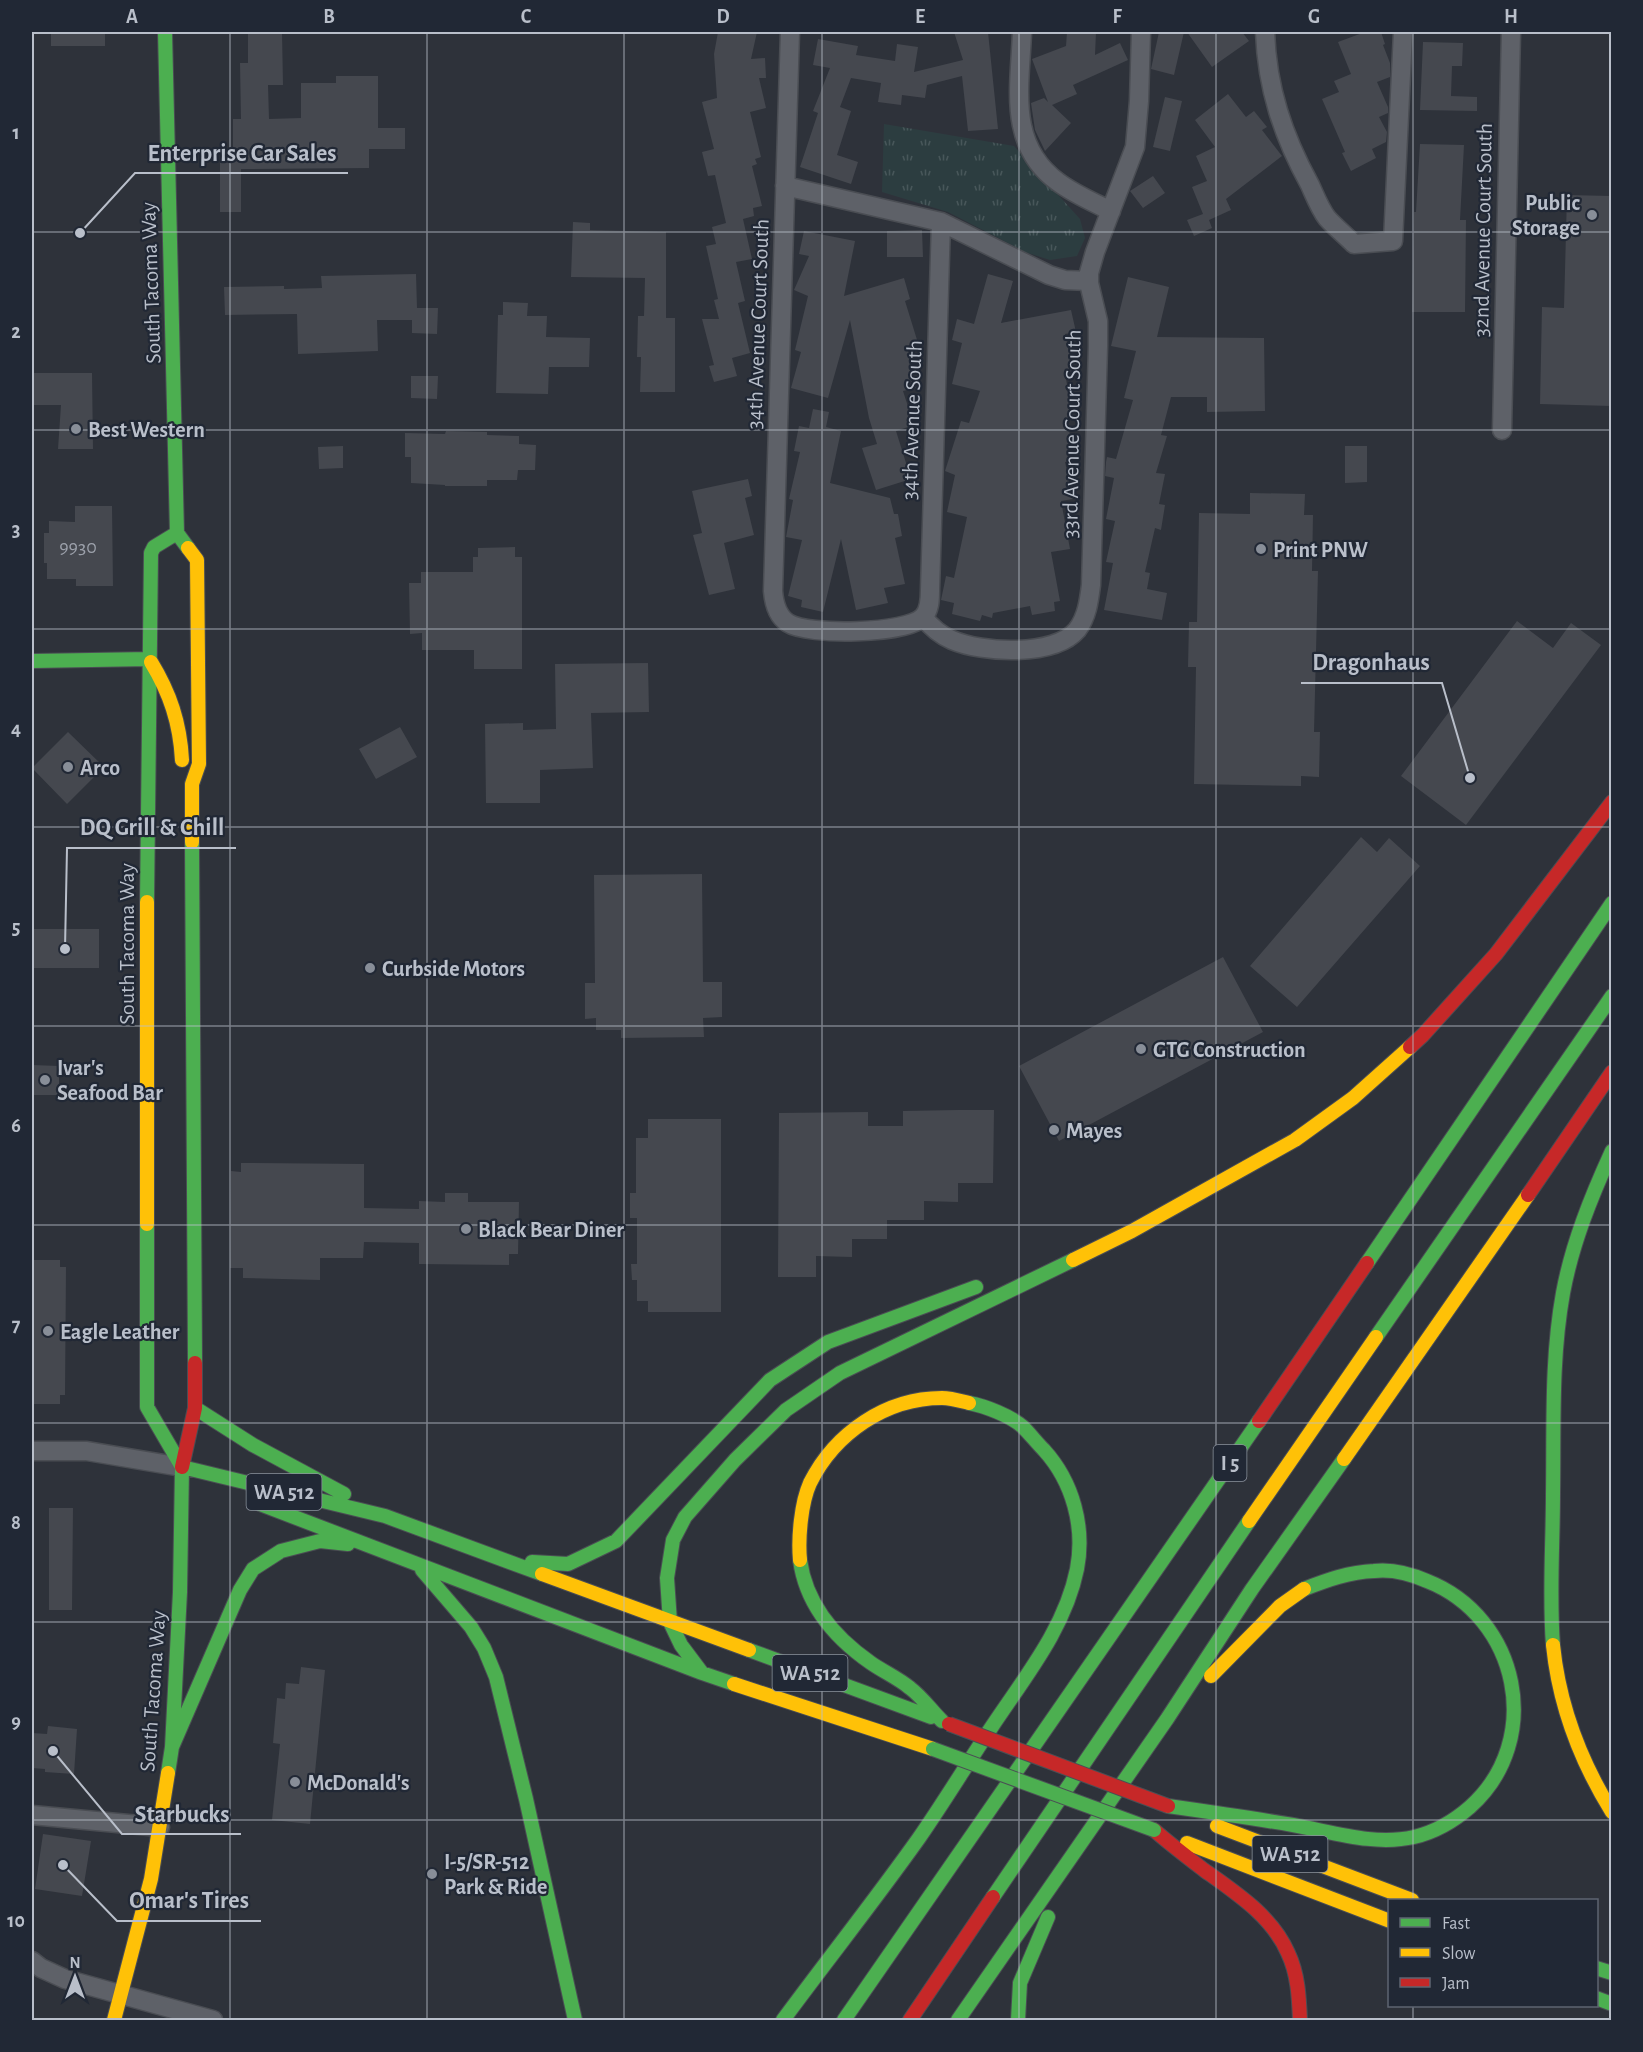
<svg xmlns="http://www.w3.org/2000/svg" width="1643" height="2052" viewBox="0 0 1643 2052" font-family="'Alegreya Sans',sans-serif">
<defs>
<pattern id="park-tufts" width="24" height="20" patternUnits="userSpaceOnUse" patternTransform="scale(1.5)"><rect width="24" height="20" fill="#2c3d40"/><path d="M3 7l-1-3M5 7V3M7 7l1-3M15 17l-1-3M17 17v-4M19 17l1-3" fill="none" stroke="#48575a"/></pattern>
</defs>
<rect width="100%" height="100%" fill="#2e323a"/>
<path fill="url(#park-tufts)" d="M884 124 1014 146 1080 219 1085 238 1077 256 1050 260 1025 252 948 212 882 192Z"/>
<path fill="#45484f" d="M51 32H105V46H51Z
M248 32H282L283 85H268L269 119 301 118V83H336V76H378V128H405V149H369V168L241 169V212H220V148H233V119H241L240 63H248Z
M718 32H757L751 59 765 58 766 78H759L766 108 750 112 761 157 755 159 757 164 752 166 762 206 753 208 754 216 743 219 752 259 736 262 745 301 738 303 750 353 732 358 737 376 714 382 709 366 714 365 702 319H719L714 300 718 299 706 246 716 244 712 227 726 223 715 175 708 176 702 152 714 149 702 102 717 98 714 54Z
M954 32H988L998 129 968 131 962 76 927 85 925 98 902 95 901 105 878 102 881 83 851 78 840 107 851 111 837 155 858 162 851 184 800 167 818 113 813 111 830 68 813 65 818 39 858 46 856 55 895 61 897 44 918 47 914 72 963 60Z
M1067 32H1096L1095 55 1120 43 1128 60 1073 85 1077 94 1052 105 1071 123 1045 151 1035 130 1031 103 1044 98 1048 102 1032 59 1066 46Z
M1159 32H1184L1174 75 1151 69Z
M1187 32H1242L1249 41 1212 67Z
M1365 32H1381L1385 44 1383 45 1390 63V77L1377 82 1388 107V113L1379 117 1387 132 1386 142 1372 149 1376 158 1351 171 1342 153 1345 152 1322 99 1339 92 1334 81 1351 74 1338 42Z
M1423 42 1463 43 1462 66H1452L1451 96 1477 97V111L1420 110Z
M1228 94 1246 117 1254 111 1267 127 1262 130 1282 156 1226 199 1231 210 1209 220 1212 228 1194 236 1187 220 1203 214 1192 187 1207 181 1196 156 1215 147 1195 120Z
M1165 97 1182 101 1170 151 1153 147Z
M1420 144 1464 145 1460 220H1466L1465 312H1412L1414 212H1416Z
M1153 176 1165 193 1143 208 1130 191Z
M1567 195 1611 196V406L1540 404 1542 307 1564 308Z
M573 222 590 223V230L666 232V318H675V392H640L641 357H637L638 316H644L645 278 571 277Z
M922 230 923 257H887V231Z
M804 231 855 241 844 296 904 278 910 299 905 301 918 343 907 346 916 388 903 391 914 425 896 431 911 479 876 490 862 448 877 444 869 418 850 320 828 398 791 388 801 352 795 350 808 296 794 290 809 256 799 254Z
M416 274 417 308H438L437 334 412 333V320H377L378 351 298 354 297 314 225 315 224 287 284 286V289L322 288 321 276Z
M988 274 1013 281 1001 323 1071 310 1076 332 1065 334 1074 371 1067 373 1069 378 1066 379 1073 417 1066 418 1076 460 1065 462 1073 499 1061 501 1070 549 1051 552 1060 601 1054 602 1055 611 1032 615 1030 606 993 613 992 618 982 615 980 621 952 614 954 603 941 600 946 576 954 578 967 517 947 512 955 475 945 471 961 421 969 423 980 391 952 384 962 343 952 340 957 319 974 324Z
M1128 277 1169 287 1157 337 1264 338 1265 411 1207 412V397H1171L1161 435 1167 436 1156 473 1165 474 1159 504 1165 505 1161 530 1155 528 1145 572 1150 573 1147 589 1167 593 1162 620 1104 610 1113 563 1106 562 1115 521 1106 519 1114 478 1105 476 1106 462 1107 457 1116 459 1133 400 1124 398 1136 351 1111 346Z
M503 302 528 303 527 316H547L546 337 590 338 589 367H549L548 394 496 393 498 315H503Z
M32 373H92L93 449H58L61 405H32Z
M411 376H438L437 399 411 398Z
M813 409 829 412 826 427 841 431 830 483 890 498 894 514H898L902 536 895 538 905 584 884 588 888 603 856 610 841 539 823 612 801 607 802 600 788 596 802 540 786 537 793 500 789 499 800 452 794 451 799 426 809 428Z
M446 431 487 432V435L519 436V444L536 445 535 470H518L517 480H487V486H445V485L411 483V457H405V433L445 434Z
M343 446V468L319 469 318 447Z
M1345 446H1367V482L1345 483Z
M748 479 752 496 745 498 754 535 724 543 735 589 709 595 693 535 702 533 692 491Z
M1250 493 1305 494 1304 515H1313L1312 571H1318L1314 732H1320L1319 777 1301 776V786L1194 784 1196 667H1188L1189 622H1197L1199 513 1250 514Z
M75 506H112L113 586H76V579H47V563H44V533H49V521L75 522Z
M515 547V557H522V669H474V650H422V633L410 634 409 583H421V572H473V557H478V548Z
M1517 621 1553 648 1571 623 1601 645 1466 825 1401 776Z
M648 663 649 712 591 713 593 768 540 770V803H486L485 724 523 723V730L556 729 555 664Z
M400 727 417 757 376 779 359 749Z
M68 732 104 767 67 804 32 768Z
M1361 837 1377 852 1389 838 1420 866 1297 1007 1250 966Z
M702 874 703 982H722V1017L703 1018 704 1037 621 1038V1030H596V1018L585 1019V983H595L594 875Z
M32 929H99V968H32Z
M1223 957 1263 1032 1059 1141 1019 1066Z
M32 1065 59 1066V1095H32Z
M958 1110H994L993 1183H958V1202L924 1201V1220H887V1239H852V1257L816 1256V1277H778L779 1113 868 1112V1126H903V1111Z
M648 1119H721V1312H648V1301H637V1280H632L631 1264H637V1218H630V1193H636V1138H648Z
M241 1163 364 1164V1208L419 1209V1201L445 1202V1193H468V1202H519L518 1254H509V1265L419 1264V1243L364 1242 363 1258H320V1280L243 1278V1268H230L231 1171 241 1172Z
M32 1260H60V1267H66L65 1395H60V1404H32Z
M49 1508H73L72 1610H49Z
M301 1667 325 1670 310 1824 272 1820 280 1744 273 1743 277 1698 285 1699 286 1683 299 1684Z
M48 1726 77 1729 74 1774 45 1772V1769L32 1768V1733L47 1734Z
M43 1834 91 1841 82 1896 35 1889Z"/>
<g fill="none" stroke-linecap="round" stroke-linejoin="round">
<defs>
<path id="street" d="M790 32 773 591C774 603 777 616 788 623 808 636 907 634 923 617 930 610 930 599 930 590L941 222
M1022 32C1020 87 1007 145 1058 182 1074 194 1093 202 1111 211
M1265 32C1267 88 1283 136 1310 185 1315 196 1320 209 1327 218 1335 227 1345 235 1354 244L1393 241 1403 32
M785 186 941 222 1049 275 1065 280 1089 281
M1502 430 1511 32
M923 617C931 627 940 635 952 640 982 653 1054 657 1077 630 1087 617 1089 601 1091 585L1098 346V321L1089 283V273L1095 252 1135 147 1139 101 1141 32
M32 1451H87L182 1467
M32 1815 160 1827
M32 1961 41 1968 65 1979 213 2020"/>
<path id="fast" d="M165 32 177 533 188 548
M32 661 150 659
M192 842 195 1363
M147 902 151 553 154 547 177 533
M147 1224V1407L182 1467
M1367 1263 1612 903
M1376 1337 1612 996
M195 1408 253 1445 344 1494
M182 1467 385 1516 542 1574
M260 1504 702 1673 734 1684
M800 1560C806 1605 835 1638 871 1663 884 1672 898 1678 910 1688 922 1697 931 1710 942 1721
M532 1562 568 1564 616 1541 770 1380 828 1342 976 1287
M422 1570 471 1627 484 1648 496 1677 526 1799 575 2020
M1553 1645C1549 1595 1553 1544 1553 1494 1554 1427 1551 1359 1563 1293 1572 1244 1591 1197 1612 1151
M749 1650 931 1717
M702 1673 681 1645 670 1622 667 1578 673 1540 685 1517 735 1460 786 1410 840 1373 1073 1260
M172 1747 240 1590 253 1569 281 1551 320 1541 348 1544
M168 1773 172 1747 180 1592 182 1467
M1168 1806C1210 1812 1252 1818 1293 1825 1333 1832 1374 1846 1414 1837 1435 1832 1454 1821 1470 1807 1545 1740 1519 1617 1427 1581 1411 1574 1391 1569 1374 1571 1349 1572 1327 1580 1304 1589
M993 1897 1249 1521
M1596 1968 1612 1973
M1596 1998 1612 2004
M783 2020C828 1959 875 1900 919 1838 944 1802 967 1764 991 1728 1024 1678 1065 1629 1077 1569 1085 1527 1073 1482 1044 1450 1037 1443 1030 1434 1023 1427 1011 1416 985 1406 969 1403
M844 2020 1259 1421
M958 2020 1167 1719 1252 1589 1344 1459
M1018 2020 1020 1983 1048 1917"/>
<path id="slow" d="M188 548 197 560 199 764 192 784V842
M151 662C170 693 180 723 182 760
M147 902V1224
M1073 1260 1132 1231 1295 1140 1353 1098 1410 1047
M1344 1459 1528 1195
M1249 1521 1376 1337
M800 1560C798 1538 801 1503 810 1483 835 1433 886 1398 942 1398 951 1398 961 1401 969 1403
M542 1574 749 1650
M1553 1645C1559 1704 1581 1762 1612 1812
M1211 1676 1280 1606 1304 1589
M734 1684 933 1749
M1217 1826 1412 1900
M1187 1843 1390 1921
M114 2020 151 1879 168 1773"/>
<path id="jam" d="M1410 1047 1423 1035 1496 954 1612 802
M1528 1195 1612 1072
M1259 1421 1367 1263
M182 1467 195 1408V1363
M1154 1830C1170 1844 1187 1857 1204 1870 1236 1893 1272 1916 1288 1953 1298 1974 1299 1997 1300 2020
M910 2020 993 1897"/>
</defs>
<use href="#street" stroke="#4a4d53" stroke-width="21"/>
<use href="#fast" stroke="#4a4d53" stroke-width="16"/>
<use href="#slow" stroke="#4a4d53" stroke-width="16"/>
<use href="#jam" stroke="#4a4d53" stroke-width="16"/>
<use href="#street" stroke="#5e6168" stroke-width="18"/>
<use href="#fast" stroke="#4caf50" stroke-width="14"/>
<use href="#slow" stroke="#ffc107" stroke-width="14"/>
<use href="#jam" stroke="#c62828" stroke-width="14"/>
<defs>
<path id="fast-bridge" d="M933 1749 1154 1830"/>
<path id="jam-bridge" d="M949 1724 1168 1806"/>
</defs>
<use href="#fast-bridge" stroke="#4b4f55" stroke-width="16" stroke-linecap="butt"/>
<use href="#jam-bridge" stroke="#4b4f55" stroke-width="16" stroke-linecap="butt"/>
<use href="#fast-bridge" stroke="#4caf50" stroke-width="14"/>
<use href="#jam-bridge" stroke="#c62828" stroke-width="14"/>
</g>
<path fill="none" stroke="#b9bfca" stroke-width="1.5" stroke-opacity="0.55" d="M230 32V2020M427 32V2020M624 32V2020M822 32V2020M1019 32V2020M1216 32V2020M1413 32V1900M32 232H1612M32 430H1612M32 629H1612M32 827H1612M32 1026H1612M32 1225H1612M32 1423H1612M32 1622H1612M32 1820H1612M1413 2006V2020"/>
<g fill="#888e98" stroke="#212835" stroke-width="2">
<circle cx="1592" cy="215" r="6"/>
<circle cx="76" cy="429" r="6"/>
<circle cx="1261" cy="549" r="6"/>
<circle cx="68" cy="767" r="6"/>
<circle cx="370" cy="968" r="6"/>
<circle cx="1141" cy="1049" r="6"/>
<circle cx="45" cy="1080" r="6"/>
<circle cx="1054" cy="1130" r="6"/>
<circle cx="466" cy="1229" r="6"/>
<circle cx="48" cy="1331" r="6"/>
<circle cx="295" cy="1782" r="6"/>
<circle cx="432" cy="1874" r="6"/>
</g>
<g text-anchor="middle" stroke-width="4.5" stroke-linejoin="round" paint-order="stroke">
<g font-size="20" fill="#9ca1ab">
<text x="78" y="553">9930</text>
</g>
<g fill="#212835" stroke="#8b929d" stroke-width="1.5">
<rect x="1213.5" y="1445" width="33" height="36" rx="4.5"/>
<rect x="246.5" y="1474" width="75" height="36" rx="4.5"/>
<rect x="772.5" y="1655" width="75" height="36" rx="4.5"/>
<rect x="1252.5" y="1836" width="75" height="36" rx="4.5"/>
</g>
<g font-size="21" font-weight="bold" fill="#b9bfca">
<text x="1230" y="1470">I 5</text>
<text x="284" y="1499">WA 512</text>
<text x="810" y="1680">WA 512</text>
<text x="1290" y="1861">WA 512</text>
</g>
<g font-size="22" font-weight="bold" fill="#b9bfca" stroke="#212835" text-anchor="start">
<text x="1580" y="210" text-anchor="end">Public<tspan x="1580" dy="25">Storage</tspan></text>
<text x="88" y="437">Best Western</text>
<text x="1273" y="557">Print PNW</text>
<text x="80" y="775">Arco</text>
<text x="382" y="976">Curbside Motors</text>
<text x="1153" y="1057">GTG Construction</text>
<text x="57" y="1075">Ivar's<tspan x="57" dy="25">Seafood Bar</tspan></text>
<text x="1066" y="1138">Mayes</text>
<text x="478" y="1237">Black Bear Diner</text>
<text x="60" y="1339">Eagle Leather</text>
<text x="307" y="1790">McDonald's</text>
<text x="444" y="1869">I-5/SR-512<tspan x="444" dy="25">Park &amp; Ride</tspan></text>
</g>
<g font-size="22" fill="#b9bfca" stroke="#212835">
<text transform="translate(1482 230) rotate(-89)" y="8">32nd Avenue Court South</text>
<text transform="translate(150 283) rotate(-92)" y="8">South Tacoma Way</text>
<text transform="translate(757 324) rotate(-88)" y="8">34th Avenue Court South</text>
<text transform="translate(911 420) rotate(-88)" y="8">34th Avenue South</text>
<text transform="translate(1071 434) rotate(-89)" y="8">33rd Avenue Court South</text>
<text transform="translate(126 944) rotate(-90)" y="8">South Tacoma Way</text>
<text transform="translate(152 1691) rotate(-86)" y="8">South Tacoma Way</text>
</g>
</g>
<path fill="none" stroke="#b9bfca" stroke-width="2" d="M80 233L135 173H348M1470 778L1442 683H1301M65 949L67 848H236M53 1751L122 1834H241M63 1865L117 1921H261"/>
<g fill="#b9bfca" stroke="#212835" stroke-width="2">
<circle cx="80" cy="233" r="6"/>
<circle cx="1470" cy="778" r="6"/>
<circle cx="65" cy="949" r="6"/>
<circle cx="53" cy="1751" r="6"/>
<circle cx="63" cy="1865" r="6"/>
</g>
<g font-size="24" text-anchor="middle" font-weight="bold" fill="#b9bfca" stroke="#212835" stroke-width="4.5" stroke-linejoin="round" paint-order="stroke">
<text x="242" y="161">Enterprise Car Sales</text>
<text x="1371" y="670">Dragonhaus</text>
<text x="152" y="835">DQ Grill &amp; Chill</text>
<text x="182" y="1822">Starbucks</text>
<text x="189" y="1908">Omar's Tires</text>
</g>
<rect width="1643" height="2052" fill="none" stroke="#212835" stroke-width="66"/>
<rect x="1388" y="1899" width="210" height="108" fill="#212835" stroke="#5e6471" stroke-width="1.5"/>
<rect x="1400" y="1918" width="30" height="9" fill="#4caf50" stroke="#5e6471" stroke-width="1.5"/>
<text x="1442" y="1929" font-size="18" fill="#b9bfca">Fast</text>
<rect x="1400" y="1948" width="30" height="9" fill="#ffc107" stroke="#5e6471" stroke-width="1.5"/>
<text x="1442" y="1959" font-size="18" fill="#b9bfca">Slow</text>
<rect x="1400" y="1978" width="30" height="9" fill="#c62828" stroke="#5e6471" stroke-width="1.5"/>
<text x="1442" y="1989" font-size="18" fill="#b9bfca">Jam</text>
<g transform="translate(75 1977)" stroke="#212835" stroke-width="4.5" paint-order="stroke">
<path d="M0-4.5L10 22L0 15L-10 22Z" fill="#b9bfca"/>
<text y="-9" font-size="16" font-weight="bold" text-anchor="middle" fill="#b9bfca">N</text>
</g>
<rect x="33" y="33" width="1577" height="1986" fill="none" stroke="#b9bfca" stroke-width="2"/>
<g font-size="20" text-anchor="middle" font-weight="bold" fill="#b9bfca">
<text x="132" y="23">A</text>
<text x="329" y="23">B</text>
<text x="526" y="23">C</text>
<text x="723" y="23">D</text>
<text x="920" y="23">E</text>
<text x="1117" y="23">F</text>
<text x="1314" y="23">G</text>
<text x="1511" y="23">H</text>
<text x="16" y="139">1</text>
<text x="16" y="338">2</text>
<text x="16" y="536">3</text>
<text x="16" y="735">4</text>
<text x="16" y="934">5</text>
<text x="16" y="1132">6</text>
<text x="16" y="1331">7</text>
<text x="16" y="1529">8</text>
<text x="16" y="1728">9</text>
<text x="16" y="1927">10</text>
</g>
</svg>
